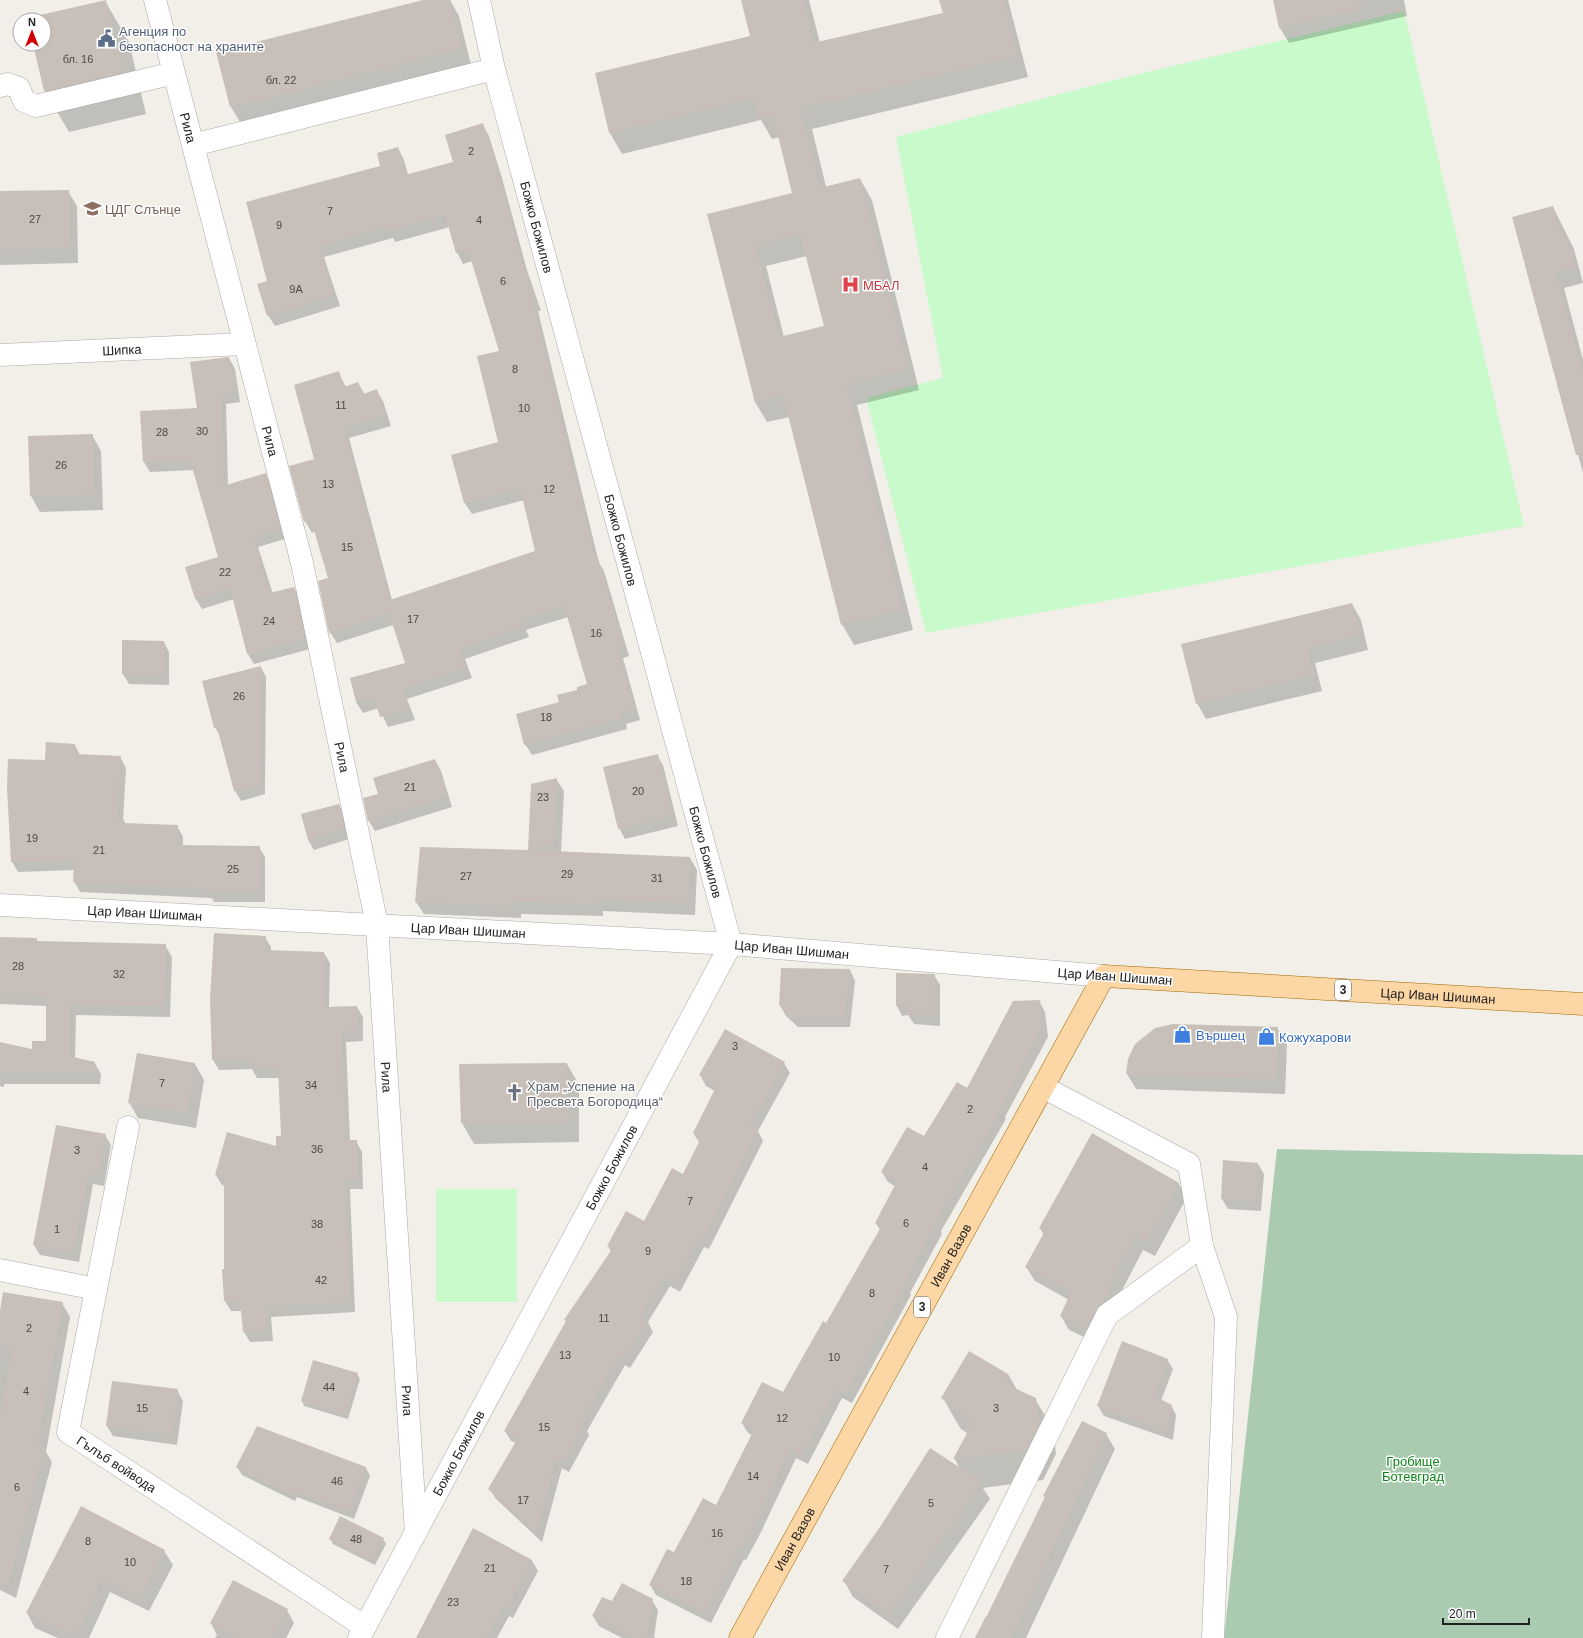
<svg xmlns="http://www.w3.org/2000/svg" width="1583" height="1638" viewBox="0 0 1583 1638" font-family="Helvetica,sans-serif">
<rect width="100%" height="100%" fill="#f2efe9"/>
<path fill="#aacbaf" d="M1277 1149 1583 1155V1638H1224Z"/>
<path fill="#c8facc" d="M1404 11 1524 526 926 633 866 398 943 378 896 137 1110 81Z
M436 1189H517V1302H436Z"/>
<path fill="#0003" fill-rule="evenodd" d="M427 0H450L459 16 472 69 243 127 231 107Z
M742 0H809L820 43 944 14 940 0H1008L1028 77 812 129 826 187 860 179 872 200 919 390 857 405 913 630 854 645 842 624 790 417 767 422 755 402 709 215 793 194 779 137 772 139 761 120 622 154 610 133 596 74 751 37ZM807 256 825 326 784 337 766 266Z
M1274 0H1404L1407 16 1289 43 1280 28Z
M105 1 129 42 146 114 69 132 45 91 34 44H44V20H29Z
M483 125 489 136 502 178 527 270 541 311H538L599 563 604 571 629 656 623 658 640 720 626 724 627 729 532 755 525 744 560 703 588 685 568 617 526 630 529 637 465 659 472 678 407 699 415 720 388 727 379 708 363 713 356 702 406 664 393 625 337 643 330 632 329 579 315 531 312 533 305 521 316 460 338 372 346 387 358 383 365 395 376 390 383 401 391 426 349 438 392 600 536 551 524 500 472 514 465 503 452 456 499 443 500 352 472 261 463 264 457 252 450 227 395 242 393 238 324 257 340 306 275 326 268 315 269 281 398 148 404 160 408 175 454 163Z
M68 191 77 206 78 263 0 265V192Z
M1553 207 1574 249 1583 283 1564 288 1583 360V473L1513 218Z
M229 358 235 369 240 402 226 404 228 485 265 474 271 484 285 539 258 547 273 594 294 588 300 598 310 649 254 664 248 654 234 599 202 609 196 599 220 558 194 470 150 472 144 462 198 409Z
M92 435 101 451 103 510 40 512 31 496 29 437Z
M1352 604 1361 620 1368 650 1315 663 1322 691 1206 719 1197 703Z
M123 641 164 642 169 652V685L129 684 123 674Z
M261 667 266 677 265 794 241 801 235 791 221 738 215 727Z
M75 745 80 755 120 757 126 768 123 820 126 824 177 826 183 837V846L259 847 265 857V902H214L212 898 80 892 74 881 75 870 18 872 12 862 8 788 46 761Z
M657 755 663 765 678 826 625 839 619 828Z
M435 760 441 771 452 807 375 831 369 821 379 795Z
M556 779 564 791 561 852 690 858 697 870 695 915 603 911V916L521 914V918L424 914 416 902 529 851 532 785Z
M339 805 345 816 349 839 314 850 308 840Z
M265 937 271 947V951L324 953 330 963 329 1008 357 1007 363 1017V1041L346 1042 350 1141H356L362 1152 363 1189H350L355 1312 271 1317 273 1341 250 1342 244 1332 242 1311H231L225 1301V1186L222 1185 216 1175 277 1147 282 1137 280 1078H257L252 1069 219 1070 213 1060Z
M0 938 36 939 38 942 165 945 172 957 170 1017 76 1015 75 1059 94 1062 101 1074 100 1084H4V1087L0 1086V1043L33 1050 47 1042V1006L0 1004Z
M850 970 855 981 850 1027H798L786 1016 780 1005Z
M897 974 934 975 940 985V1026L914 1024 908 1015 902 1016 897 1006Z
M1039 1001 1045 1012 1048 1037 1005 1117 1006 1119 941 1231 942 1234 910 1293 911 1295 852 1403 842 1398 808 1464 796 1458 759 1536 746 1560 744 1559 711 1623 656 1595 650 1585 674 1553 717 1506 752 1435 748 1433 742 1423 783 1394 826 1324 880 1230 876 1223 896 1187 888 1182 882 1172 925 1138Z
M1277 1028 1287 1044 1285 1094 1136 1089 1127 1074Z
M725 1030 784 1063 790 1073 758 1131 763 1141 709 1249 704 1247 680 1292 670 1286 648 1322 653 1332 630 1368 625 1365 587 1431 589 1435 569 1472 562 1468 542 1542 496 1499 490 1489 516 1443 511 1441 505 1431 611 1251 608 1246 645 1222 684 1176 700 1143 715 1091 706 1086 700 1075Z
M137 1054 195 1064 204 1080 196 1128 138 1118 129 1102Z
M567 1064 579 1085V1142L474 1144 462 1123Z
M105 1135 111 1145 104 1186 93 1184 79 1262 40 1255 34 1245Z
M1092 1135 1178 1183 1187 1197 1155 1256 1143 1250 1095 1342 1069 1330 1061 1316 1069 1300 1035 1281 1026 1267 1044 1235 1040 1228Z
M1258 1164 1264 1174 1261 1211 1228 1209 1222 1199Z
M62 1303 70 1317 46 1452 52 1462 16 1598 0 1590V1316Z
M1167 1359 1173 1369 1161 1401 1171 1405 1176 1415 1173 1440 1104 1416 1098 1406Z
M314 1361 357 1374 360 1379 348 1419 304 1406 302 1401Z
M1008 1374 1017 1390 1035 1399 1053 1429 1056 1454 1043 1480 983 1488 990 1499 898 1629 853 1597 844 1581 960 1470 955 1459 968 1434 960 1428 943 1398Z
M177 1390 183 1401 177 1445 113 1436 107 1426Z
M258 1427 366 1468 370 1476 354 1519 297 1497 295 1501 242 1475 237 1467Z
M1106 1434 1115 1449 1026 1638H975L986 1616 988 1617 1045 1498 1044 1496Z
M81 1508 164 1551 173 1565 149 1611 110 1592 89 1638H58L35 1628 27 1613Z
M473 1530 532 1561 538 1571 513 1618 509 1616 497 1638H417Z
M330 1539H383L386 1544 375 1565 333 1544Z
M652 1600 658 1610 654 1637 656 1638H622L599 1626 593 1616 612 1603Z
M287 1610 294 1623 286 1638H215L217 1635 211 1623Z"/>
<path fill="#c7bfb8" fill-rule="evenodd" d="M106 0 123 72 44 91 33 44H44V20H28L27 18Z
M423 0H449L461 49 230 107 216 52Z
M741 0H803L813 43 943 13 939 0H1003L1017 56 800 108 820 188 860 178 908 369 846 384 902 610 841 625 783 395 755 402 707 214 792 193 773 115 759 119 754 98 609 133 595 73 750 36ZM800 234 824 326 779 337 755 245Z
M1273 0H1359L1360 9 1279 28Z
M483 123 497 166 521 258 535 299 532 300 595 559 598 558 623 645 617 646 634 709 620 713 622 718 524 745 516 714 559 702 557 695 577 690V687L587 684 564 606 520 619 523 626 459 648 466 667 402 688 409 709 380 717 374 697 356 702 350 678 405 663 389 613 329 633 318 581 328 578 311 520 304 522 289 466 314 459 294 385 339 371 344 387 358 382 363 394 377 389 385 415 343 427 390 600 535 551 520 488 464 503 451 455 498 442 477 356 499 351 468 250 456 253 445 215 387 231 386 227 318 246 334 295 267 316 257 284 267 281 246 202 380 166 377 153 398 147 405 175 453 162 445 135Z
M69 190 70 248 0 249V191Z
M1553 206 1560 233 1565 232 1575 268 1555 272 1583 375V454L1576 455 1512 217Z
M229 357 235 391 221 394 223 486 266 473 280 529 253 537 270 593 294 587 305 639 247 654 230 588 195 599 185 567 218 557 190 460 143 462 140 411 197 408 190 362Z
M93 434 94 495 30 496 28 436Z
M1352 603 1360 635 1307 648 1313 675 1196 704 1181 644Z
M122 640 164 641V675L122 674Z
M261 666 260 784 234 791 217 727 214 728 202 681Z
M46 742 75 744V754L121 756 117 819H124L123 823 178 825 177 845 260 846 259 892H207V888L73 882 74 860 11 862 7 788 8 759 45 760Z
M658 754 672 816 618 829 603 767Z
M435 759 447 796 368 821 363 798 378 794 373 778Z
M557 778 554 844 529 850 690 857 689 903 596 899V904L514 901V906L415 902 420 847 528 850 531 784Z
M339 804 344 828 308 840 301 814Z
M214 933 266 936 265 950 324 952 323 1007 357 1006 358 1031H341L345 1140H357L358 1178 345 1179 350 1302 266 1306 267 1330 243 1332 240 1300 224 1301 222 1269H224V1177L215 1175 227 1132 276 1146V1136H281L278 1068H250V1059L212 1060 210 999Z
M0 937 37 938V941L166 944 164 1006 70 1004 69 1056 95 1062 94 1072H0V1042L32 1049V1041H46V995L0 993Z
M781 968 850 969 844 1017H791L779 1005Z
M896 973 935 974V1016L907 1014 909 1004 896 1006Z
M1040 1000 1042 1026 985 1138 935 1221 937 1222 904 1283 906 1284 846 1393 836 1388 802 1455 790 1449 754 1525 740 1550 738 1549 705 1613 649 1585 667 1549 674 1552 703 1498 716 1505 754 1430 741 1423 762 1382 783 1392 823 1321 826 1323 881 1227 875 1223 897 1181 881 1172 907 1127 924 1136 957 1082 967 1088 1013 1001Z
M1173 1024 1278 1027 1276 1079 1126 1074 1128 1059 1135 1044 1155 1028Z
M725 1029 785 1062 750 1125 758 1129 703 1240 698 1237 675 1282 664 1277 640 1316 648 1321 623 1359 619 1356 580 1422 584 1424 563 1462 556 1458 536 1533 488 1489 518 1438 504 1431 566 1321 564 1320 612 1249 607 1246 626 1211 644 1221 672 1168 683 1174 699 1142 693 1133 717 1085 699 1075Z
M137 1053 195 1063 187 1113 128 1103Z
M567 1063 568 1122 461 1123 459 1064Z
M56 1125 106 1134 98 1176 88 1174 73 1252 33 1245Z
M1092 1133 1179 1183 1146 1242 1135 1236 1111 1279 1113 1281 1103 1303 1096 1309 1086 1328 1060 1316 1071 1292 1025 1267 1045 1231 1039 1228Z
M1223 1160 1258 1163 1256 1201 1221 1199Z
M3 1292 63 1302 37 1445 44 1447 8 1586 0 1585V1416L13 1347 0 1345V1311Z
M1122 1341 1168 1359 1154 1396 1172 1405 1168 1432 1097 1406Z
M969 1351 1008 1374 1006 1384 1036 1398 1039 1424 1026 1450 953 1459 973 1422 941 1398Z
M313 1360 358 1373 346 1414 301 1401Z
M112 1381 178 1389 172 1435 106 1426Z
M1082 1421 1107 1433 1011 1638H976L1045 1497 1043 1496Z
M257 1426 366 1467 349 1511 292 1490 290 1494 236 1467Z
M930 1448 982 1482 889 1614 842 1581 882 1524Z
M81 1506 165 1550 140 1597 102 1578 76 1636 26 1613Z
M340 1516 384 1538 372 1561 329 1539Z
M473 1528 532 1560 507 1608 503 1606 486 1638H416Z
M233 1580 288 1609 272 1638H237L210 1623Z
M622 1583 653 1599 647 1638H634L592 1616 602 1597 612 1601Z"/>
<g fill="none" stroke-linecap="round" stroke-linejoin="round">
<defs>
<g id="minor">
<path id="s1" d="M155 0 302 563 377 925 416 1532"/>
<path d="M0 86 8 84 19 88 24 101 36 106 174 73"/>
<path d="M193 145 494 69"/>
<path id="s2" d="M0 355 244 344"/>
<path id="s3" d="M0 905 731 944 1104 976"/>
<path d="M1043 1087 1189 1164 1202 1246 1226 1317 1213 1638"/>
<path id="s4" d="M128 1127 68 1432 365 1627"/>
<path d="M0 1270 96 1289"/>
<path id="s5" d="M359 1638 731 944 494 69 479 0"/>
<path d="M947 1638 1107 1315 1202 1246"/>
</g>
<g id="major">
<path id="s6" d="M740 1638 1104 976 1583 1004"/>
</g>
</defs>
<use href="#minor" stroke="#a9a9a9" stroke-width="23"/>
<use href="#major" stroke="#a06b00" stroke-width="23"/>
<use href="#minor" stroke="#fff" stroke-width="22"/>
<use href="#major" stroke="#fcd6a4" stroke-width="22"/>
</g>
<defs>
<symbol id="civic-bare" viewBox="-9 -9 18 18"><path d="M-.6-6.5H3V-4.5H.6V-3L4-1V1h2V6H-6V1h2V-1L-.6-3ZM-1.2 2.5V6h2.4V2.5Z" fill="#5c6f8a" stroke="#fff" stroke-width="2.5" paint-order="stroke"/></symbol>
<symbol id="school-bare" viewBox="-9 -9 18 18"><path d="M0-5L7-2L0 1L-7-2ZM-4 1L0 2.5L4 1V4Q0 6-4 4Z" fill="#8d6e63" stroke="#fff" stroke-width="2.5" paint-order="stroke"/></symbol>
<symbol id="hospital-bare" viewBox="-9 -9 18 18"><path d="M-5-5h3v3.5h4V-5h3V5h-3V1.5h-4V5h-3Z" fill="#e0444e" stroke="#fff" stroke-width="2.5" paint-order="stroke"/></symbol>
<symbol id="shop-bare" viewBox="-9 -9 18 18"><path d="M-5-2.5h2.3a2.7 3.5 0 0 1 5.4 0H5L5.5 6h-11ZM-1.5-2.5h3a1.5 2.3 0 0 0-3 0Z" fill="#3f7fe0" stroke="#fff" stroke-width="2.5" paint-order="stroke"/></symbol>
<symbol id="church-bare" viewBox="-9 -9 18 18"><path d="M-1.2-6h2.4v3.5h3.3v2.4h-3.3V6h-2.4V-.1h-3.3v-2.4h3.3Z" fill="#6b7280" stroke="#fff" stroke-width="2.5" paint-order="stroke"/></symbol>
</defs>
<g fill-rule="evenodd">
<use href="#civic-bare" x="94" y="26" width="25" height="25"/>
<use href="#school-bare" x="80" y="196" width="25" height="25"/>
<use href="#hospital-bare" x="838" y="272" width="25" height="25"/>
<use href="#shop-bare" x="1170" y="1022" width="25" height="25"/>
<use href="#shop-bare" x="1254" y="1024" width="25" height="25"/>
<use href="#church-bare" x="502" y="1080" width="25" height="25"/>
</g>
<g text-anchor="middle" stroke-width="3" stroke-linejoin="round" paint-order="stroke">
<g font-size="11" fill="#4b4948">
<text x="78" y="63">бл. 16</text>
<text x="281" y="84">бл. 22</text>
<text x="471" y="155">2</text>
<text x="330" y="215">7</text>
<text x="35" y="223">27</text>
<text x="479" y="224">4</text>
<text x="279" y="229">9</text>
<text x="503" y="285">6</text>
<text x="296" y="293">9А</text>
<text x="515" y="373">8</text>
<text x="341" y="409">11</text>
<text x="524" y="412">10</text>
<text x="202" y="435">30</text>
<text x="162" y="436">28</text>
<text x="61" y="469">26</text>
<text x="328" y="488">13</text>
<text x="549" y="493">12</text>
<text x="347" y="551">15</text>
<text x="225" y="576">22</text>
<text x="413" y="623">17</text>
<text x="269" y="625">24</text>
<text x="596" y="637">16</text>
<text x="239" y="700">26</text>
<text x="546" y="721">18</text>
<text x="410" y="791">21</text>
<text x="638" y="795">20</text>
<text x="543" y="801">23</text>
<text x="32" y="842">19</text>
<text x="99" y="854">21</text>
<text x="233" y="873">25</text>
<text x="567" y="878">29</text>
<text x="466" y="880">27</text>
<text x="657" y="882">31</text>
<text x="18" y="970">28</text>
<text x="119" y="978">32</text>
<text x="735" y="1050">3</text>
<text x="162" y="1087">7</text>
<text x="311" y="1089">34</text>
<text x="970" y="1113">2</text>
<text x="317" y="1153">36</text>
<text x="77" y="1154">3</text>
<text x="925" y="1171">4</text>
<text x="690" y="1205">7</text>
<text x="906" y="1227">6</text>
<text x="317" y="1228">38</text>
<text x="57" y="1233">1</text>
<text x="648" y="1255">9</text>
<text x="321" y="1284">42</text>
<text x="872" y="1297">8</text>
<text x="604" y="1322">11</text>
<text x="29" y="1332">2</text>
<text x="565" y="1359">13</text>
<text x="834" y="1361">10</text>
<text x="329" y="1391">44</text>
<text x="26" y="1395">4</text>
<text x="142" y="1412">15</text>
<text x="996" y="1412">3</text>
<text x="782" y="1422">12</text>
<text x="544" y="1431">15</text>
<text x="753" y="1480">14</text>
<text x="337" y="1485">46</text>
<text x="17" y="1491">6</text>
<text x="523" y="1504">17</text>
<text x="931" y="1507">5</text>
<text x="717" y="1537">16</text>
<text x="356" y="1543">48</text>
<text x="88" y="1545">8</text>
<text x="130" y="1566">10</text>
<text x="490" y="1572">21</text>
<text x="886" y="1573">7</text>
<text x="686" y="1585">18</text>
<text x="453" y="1606">23</text>
</g>
<g fill="#fff" stroke="#646464" stroke-width="1">
<rect x="1335" y="980" width="16" height="20" rx="3"/>
<rect x="914" y="1297" width="16" height="20" rx="3"/>
</g>
<g font-size="12" font-weight="bold" fill="#222">
<text x="1343" y="994">3</text>
<text x="922" y="1311">3</text>
</g>
<g font-size="13" fill="#4e5e75" stroke="#fff" text-anchor="start">
<text x="119" y="36">Агенция по<tspan x="119" dy="15">безопасност на храните</tspan></text>
</g>
<g font-size="13" fill="#222" stroke="#fff">
<text dy="5" stroke="none"><textPath href="#s1" startOffset="132">Рила</textPath></text>
<text transform="translate(537 227) rotate(75)" y="5">Божко Божилов</text>
<text dy="5" stroke="none"><textPath href="#s2" startOffset="122">Шипка</textPath></text>
<text dy="5" stroke="none"><textPath href="#s1" startOffset="456">Рила</textPath></text>
<text transform="translate(621 540) rotate(75)" y="5">Божко Божилов</text>
<text dy="5" stroke="none"><textPath href="#s1" startOffset="780">Рила</textPath></text>
<text transform="translate(706 852) rotate(75)" y="5">Божко Божилов</text>
<text dy="5" stroke="none"><textPath href="#s3" startOffset="145">Цар Иван Шишман</textPath></text>
<text dy="5" stroke="none"><textPath href="#s3" startOffset="469">Цар Иван Шишман</textPath></text>
<text dy="5" stroke="none"><textPath href="#s3" startOffset="793">Цар Иван Шишман</textPath></text>
<text transform="translate(1115 976) rotate(4)" y="5">Цар Иван Шишман</text>
<text dy="5" stroke="none"><textPath href="#s6" startOffset="1090">Цар Иван Шишман</textPath></text>
<text dy="5" stroke="none"><textPath href="#s1" startOffset="1104">Рила</textPath></text>
<text dy="5" stroke="none"><textPath href="#s5" startOffset="534">Божко Божилов</textPath></text>
<text dy="5" stroke="none"><textPath href="#s6" startOffset="437">Иван Вазов</textPath></text>
<text dy="5" stroke="none"><textPath href="#s1" startOffset="1428">Рила</textPath></text>
<text dy="5" stroke="none"><textPath href="#s5" startOffset="210">Божко Божилов</textPath></text>
<text dy="5" stroke="none"><textPath href="#s4" startOffset="369">Гълъб войвода</textPath></text>
<text dy="5" stroke="none"><textPath href="#s6" startOffset="113">Иван Вазов</textPath></text>
</g>
<g font-size="13" fill="#785e54" stroke="#fff" text-anchor="start">
<text x="105" y="214">ЦДГ Слънце</text>
</g>
<g font-size="13" fill="#be3a42" stroke="#fff" text-anchor="start">
<text x="863" y="290">МБАЛ</text>
</g>
<g font-size="13" fill="#366cbe" stroke="#fff" text-anchor="start">
<text x="1196" y="1040">Вършец</text>
<text x="1279" y="1042">Кожухарови</text>
</g>
<g font-size="13" fill="#5b616d" stroke="#fff" text-anchor="start">
<text x="527" y="1091">Храм „Успение на<tspan x="527" dy="15">Пресвета Богородица“</tspan></text>
</g>
<g font-size="13" fill="#0c8416" stroke="#fff">
<text x="1413" y="1466">Гробище<tspan x="1413" dy="15">Ботевград</tspan></text>
</g>
</g>
<g transform="translate(32 32)"><circle r="19" fill="#ffffff" stroke="#a7a7a7"/>
<path d="M0-3L7 15L0 10L-7 15Z" fill="#d40000"/>
<text y="-6" font-size="11" font-weight="bold" text-anchor="middle" fill="#222222">N</text>
</g>
<path d="M1443 1618v6h86v-6" fill="none" stroke="#222222" stroke-width="2"/>
<text x="1449" y="1618" font-size="12" fill="#222222" stroke="#ffffff" stroke-width="3" paint-order="stroke">20 m</text>
</svg>
